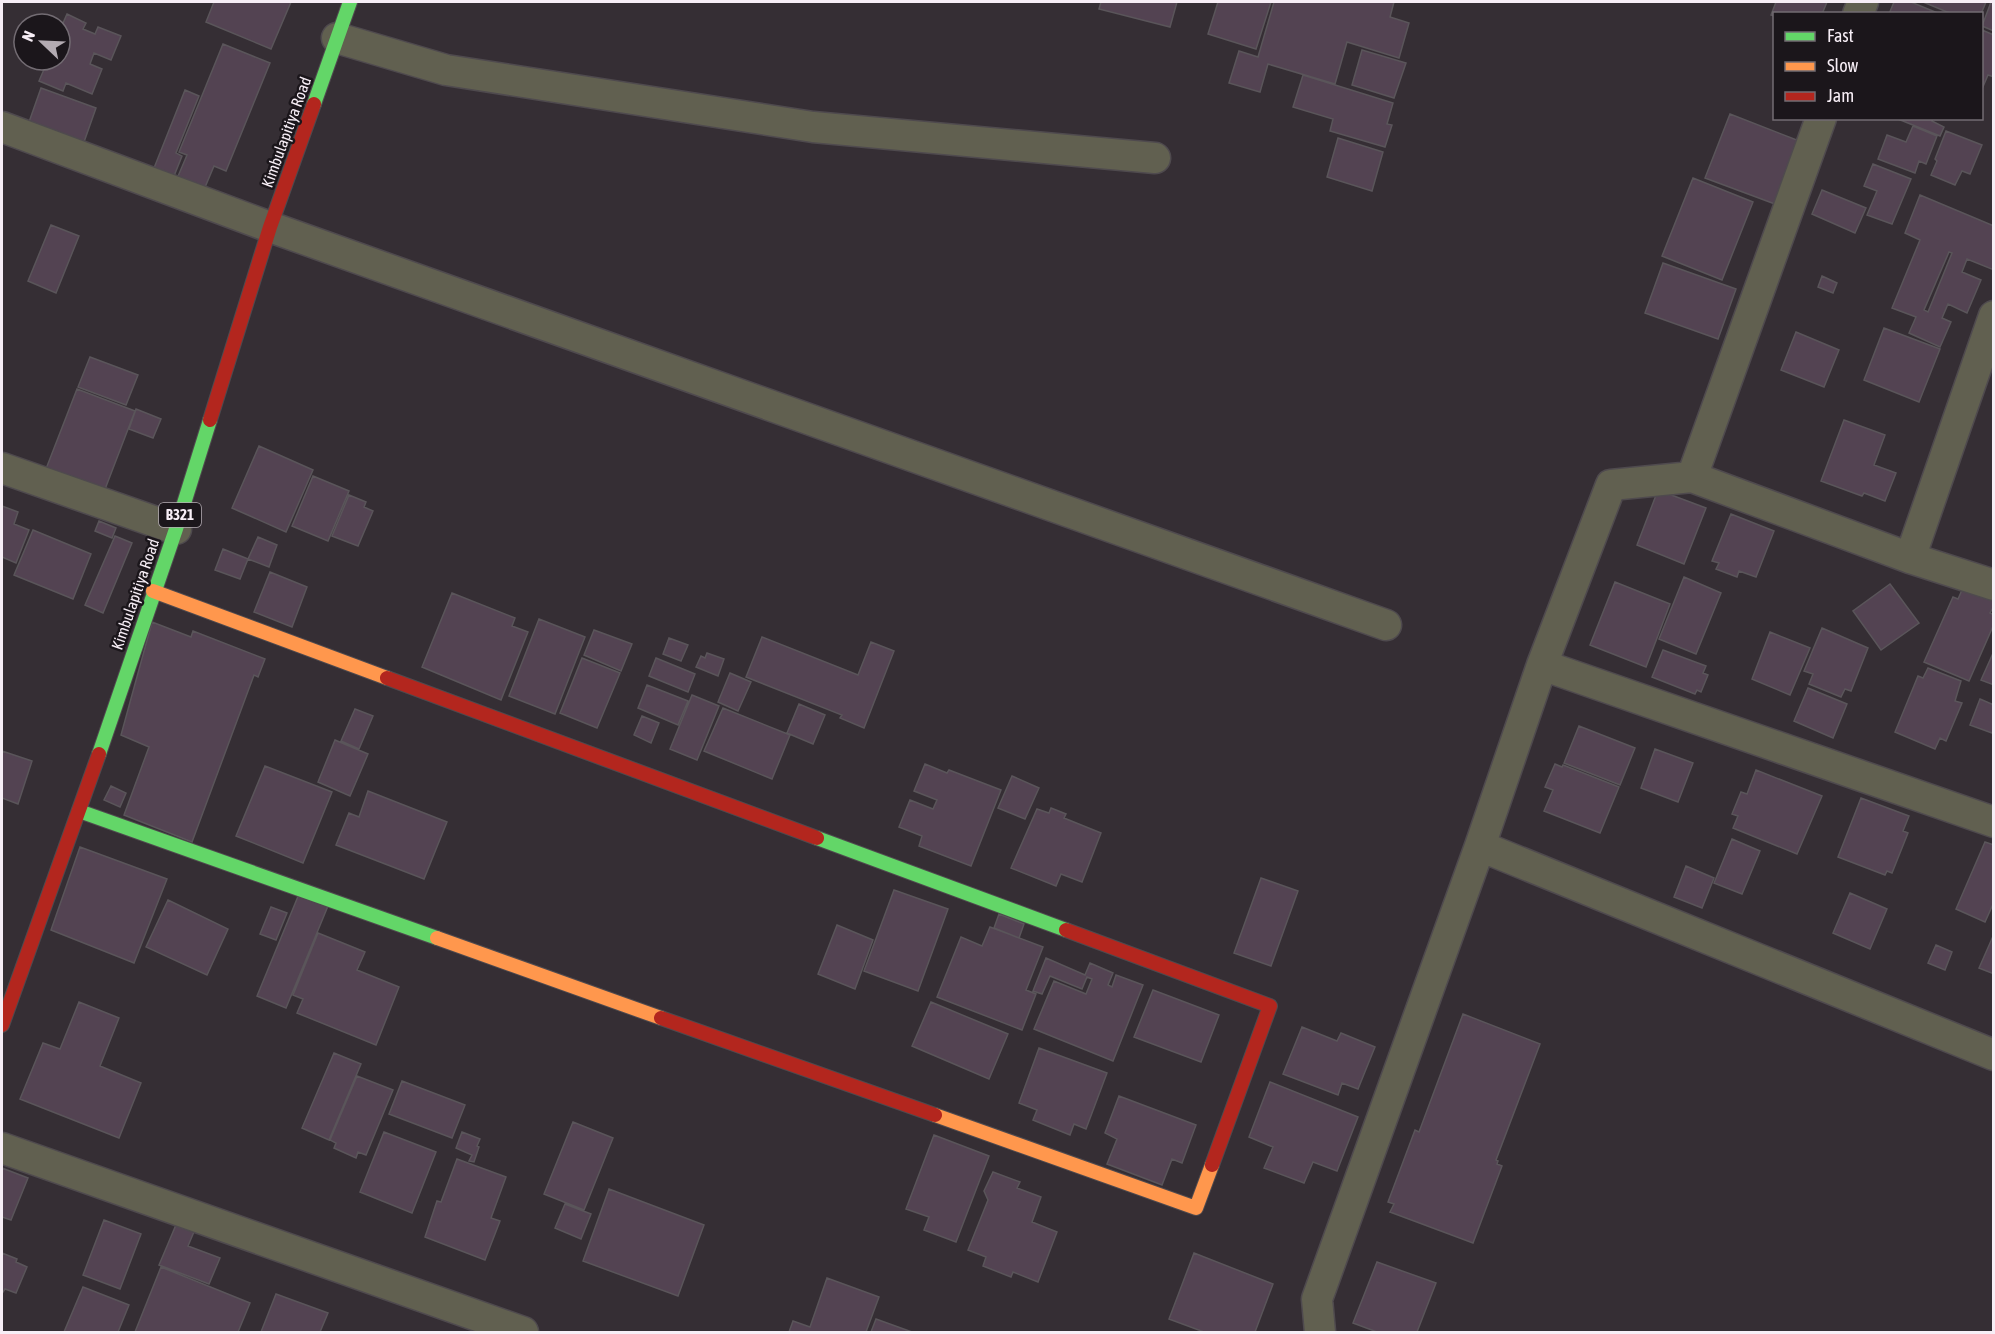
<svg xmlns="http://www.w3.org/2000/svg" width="1995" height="1334" viewBox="0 0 1995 1334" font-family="'Asap Condensed',sans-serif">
<rect width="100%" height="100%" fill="#352e34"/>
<path fill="#534352" stroke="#5a555a" stroke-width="1.5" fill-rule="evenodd" d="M214 2H291L271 49 206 22Z
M1101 2H1177L1170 27 1099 9Z
M1218 2H1271L1256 49 1208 34Z
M1274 2H1394L1390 17 1409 23 1399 58 1347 42 1335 84 1268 64 1260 92 1229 83 1239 51 1258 57Z
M1776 2H1827L1822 14H1774V16L1771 15Z
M1894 2H1911L1940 14H1889Z
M1923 2H1986L1981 14H1952Z
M1991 2H1994V31L1982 26Z
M67 14 86 23 83 29 95 34 98 27 121 36 111 60 94 53 90 64 102 69 92 94 66 83 63 91 39 81 48 60H60V30Z
M1982 30 1994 35V77L1988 75 1982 89Z
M223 44 270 63 226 171 214 166 203 192 176 181 187 155 179 152Z
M1362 50 1406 63 1394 98 1352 85Z
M1303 75 1393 103 1387 124 1392 125 1385 147 1330 131 1333 119 1293 107Z
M41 88 96 108 84 142 29 122Z
M185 90 199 96 176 153 182 156 174 176 154 168Z
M1730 114 1807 144 1783 207 1705 178Z
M1933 118 1932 121 1944 127 1940 136 1898 119Z
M1913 126 1937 136 1926 164 1919 161 1915 173 1878 159 1887 135 1906 142Z
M1946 131 1982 145 1970 174 1962 171 1955 185 1931 175 1937 161 1935 159Z
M1338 138 1383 152 1372 191 1327 177Z
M1873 164 1911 179 1892 224 1867 215 1877 191 1864 186Z
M1693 178 1753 202 1722 280 1662 256Z
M1822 190 1866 208 1855 233 1812 214Z
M1920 195 1994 226V270L1967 259 1962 272 1981 280 1967 313 1948 304 1942 318 1951 322 1940 347 1909 333 1916 317 1892 308 1920 240 1905 233ZM1949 252 1952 253 1928 312 1924 310Z
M51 225 79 236 56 293 28 281Z
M1663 263 1736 289 1718 339 1645 313Z
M1822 276 1837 283 1833 293 1818 287Z
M1884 328 1940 349 1919 402 1864 380Z
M1796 332 1839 350 1824 387 1781 370Z
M90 357 138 375 126 405 78 387Z
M77 389 135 411 102 497 44 474Z
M136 409 161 419 153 438 129 429Z
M1844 420 1885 435 1874 465 1896 473 1885 501 1864 493 1862 496 1821 481Z
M259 446 313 470 286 532 232 508Z
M313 476 349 491 328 541 292 526Z
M1658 490 1706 508 1684 564 1637 545Z
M349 495 366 502 364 507 373 511 358 546 332 536Z
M2 506 18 512 14 524 29 530 16 563 2 557Z
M1731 514 1774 531 1756 577 1739 571 1737 577 1716 569 1719 563 1712 561Z
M99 521 116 528 112 538 95 531Z
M33 530 91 554 73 599 14 575Z
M115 536 132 543 103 613 85 605Z
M258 537 277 545 269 567 248 559Z
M223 549 248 559 240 579 215 570Z
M270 572 307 587 292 627 254 612Z
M1684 577 1721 593 1696 654 1659 639Z
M1966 581 1994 592V606L1990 613 1994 615V624L1969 681 1924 662 1953 597 1958 599Z
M1615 582 1670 604 1646 667 1590 645Z
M1890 584 1919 623 1881 650 1853 611Z
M452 593 515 618 512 626 528 632 501 700 422 667Z
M539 619 585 637 555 714 509 696Z
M152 622 191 637 193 631 265 659 258 677 254 675 192 842 124 815 149 747 121 735Z
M1822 628 1868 648 1851 691 1845 689 1841 697 1809 684 1813 674 1804 671Z
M594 630 632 644 621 671 584 655Z
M1770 632 1810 648 1790 695 1752 679Z
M762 637 858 675 871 642 894 651 864 728 840 718 842 715 746 677Z
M669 638 688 645 681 661 663 654Z
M1663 650 1706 666 1703 673 1708 675 1701 692 1697 690 1695 694 1652 677Z
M1994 651V685L1981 680Z
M707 653 724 659 718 676 696 667 701 656 705 658Z
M582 658 620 673 597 728 560 713Z
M656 658 695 674 688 692 649 676Z
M1928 668 1961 681 1955 701 1962 703 1946 741 1940 738 1935 749 1895 732 1918 676 1923 678Z
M730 673 751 682 738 711 718 702Z
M647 685 688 701 678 725 638 708Z
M1808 688 1847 704 1833 738 1794 721Z
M692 695 719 706 697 760 670 749Z
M1980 699 1994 705V728L1992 733 1970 725Z
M799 704 825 715 813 744 787 733Z
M723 708 790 735 772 779 704 751Z
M355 709 373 716 359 749 341 741Z
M642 716 659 723 651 743 634 735Z
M1579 726 1635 748 1620 785 1564 763Z
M335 740 368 754 350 796 318 782Z
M1655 749 1693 763 1678 802 1641 788Z
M2 751 32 761 18 804 2 798Z
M925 764 947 773 949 770 1001 790 971 866 919 846 922 836 899 827 910 800 933 809 937 800 914 791Z
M1555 764 1562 767 1563 765 1619 787 1600 833 1544 811 1553 790 1545 787Z
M265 766 332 792 303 863 236 836Z
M1756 770 1822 796 1797 854 1733 828 1738 816 1732 814 1741 792 1747 794Z
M1012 776 1039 788 1025 819 998 808Z
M111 786 126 793 120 807 104 800Z
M368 791 447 822 424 879 336 845 349 813 359 817Z
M1861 798 1909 816 1903 831 1908 833 1892 873 1887 871 1885 875 1838 857Z
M1051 808 1066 814 1064 818 1101 833 1082 882 1061 874 1056 886 1011 868 1037 809 1049 813Z
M1732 839 1760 851 1742 894 1714 883Z
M1985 842 1994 845V902L1985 922 1956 909Z
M80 847 167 879 134 963 51 930Z
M1686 866 1714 878 1702 908 1674 897Z
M1261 878 1298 891 1271 966 1234 953Z
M894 890 948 909 918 991 864 971Z
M1850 893 1887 909 1870 949 1833 933Z
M299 894 328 906 286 1008 257 996Z
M168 900 228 929 207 975 146 947Z
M271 907 287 913 276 940 260 934Z
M999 914 1024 924 1019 938 994 928Z
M837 925 873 940 855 989 818 974Z
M990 927 1043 947 1026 990 1036 994 1022 1030 937 997 961 937 982 946Z
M318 933 365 952 357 970 399 987 376 1045 297 1013 303 999 293 995Z
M1994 934V974L1979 968Z
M1936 945 1952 952 1945 970 1928 963Z
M1046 958 1085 975 1090 963 1113 973 1108 985 1112 987 1116 975 1143 985 1113 1061 1034 1029 1054 981 1086 994 1092 979 1087 977 1082 989 1050 976 1042 994 1033 991Z
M1153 990 1219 1015 1201 1062 1134 1037Z
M79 1002 119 1018 100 1066 141 1083 119 1138 20 1099 43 1043 60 1049Z
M931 1002 1008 1034 989 1079 912 1046Z
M1463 1014 1540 1044 1496 1160 1498 1161 1497 1164 1502 1166 1473 1243 1390 1212 1394 1204 1388 1202 1415 1130 1419 1132Z
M1302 1027 1337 1041 1341 1033 1375 1047 1358 1089 1342 1083 1338 1095 1283 1074Z
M1039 1048 1107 1073 1086 1129 1074 1124 1070 1135 1033 1120 1037 1110 1019 1103Z
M334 1053 361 1064 329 1140 302 1128Z
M357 1076 393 1090 366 1155 358 1152 356 1158 334 1148 336 1143 330 1140Z
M402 1081 465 1105 452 1138 389 1114Z
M1270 1082 1358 1117 1337 1171 1313 1162 1304 1183 1264 1168 1273 1147 1249 1137Z
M1119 1096 1196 1125 1182 1163 1172 1159 1162 1185 1107 1164 1117 1139 1105 1133Z
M573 1122 613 1138 584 1210 544 1194Z
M384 1132 436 1152 412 1213 360 1192Z
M462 1132 480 1139 477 1146 479 1147 474 1162 469 1161 472 1155 456 1148Z
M934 1135 989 1156 956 1242 924 1230 929 1217 906 1209Z
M457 1159 506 1177 491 1218 500 1221 485 1260 425 1237 437 1201 441 1202Z
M2 1168 28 1178 11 1220 2 1217Z
M993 1172 1020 1182 1017 1188 1041 1197 1032 1222 1057 1232 1038 1282 1013 1272 1011 1277 983 1266 986 1257 968 1250 988 1200 984 1191Z
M609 1189 704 1225 678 1296 583 1261Z
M565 1204 591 1214 581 1239 555 1228Z
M181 1213 199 1220 188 1246 220 1258 209 1284 159 1265Z
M104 1220 141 1234 120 1289 83 1275Z
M2 1253 17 1259 16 1262 27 1267 16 1293 5 1289 3 1292 2 1291Z
M1194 1253 1273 1284 1255 1332H1204L1169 1319Z
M1377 1262 1436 1283 1417 1332H1377L1353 1323Z
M161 1267 250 1303 238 1332H135Z
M827 1278 879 1297 866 1332H789L793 1321 810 1327Z
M83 1287 129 1305 118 1332H64Z
M276 1294 328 1313 320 1332H261Z
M876 1319 912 1332H871Z"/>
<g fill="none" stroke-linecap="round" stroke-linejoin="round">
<defs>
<path id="street" d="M1858 14 1863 2
M337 38 446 70 813 127 1155 158
M2 127 270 227 1386 625
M2 468 176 529
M1692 477 1910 558 1994 585
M1910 558 1994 316
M1542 665 1994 822
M1480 846 1994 1055
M2 1148 523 1332
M1320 1332 1317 1299 1480 846 1542 665 1611 485 1692 477 1821 118"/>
<path id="fast" d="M314 104 350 2
M99 754 176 529 210 420
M79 811 437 938
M817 838 1066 930"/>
<path id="slow" d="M153 591 387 678
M437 938 661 1018
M935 1115 1196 1208 1212 1165"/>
<path id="jam" d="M210 420 270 227 314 104
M387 678 817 838
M1066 930 1270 1006 1212 1165
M661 1018 935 1115
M2 1025 99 754"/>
</defs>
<use href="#street" stroke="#4f4a4e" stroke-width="33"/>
<use href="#fast" stroke="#4f4a4e" stroke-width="16"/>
<use href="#slow" stroke="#4f4a4e" stroke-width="16"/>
<use href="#jam" stroke="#4f4a4e" stroke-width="16"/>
<use href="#street" stroke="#616050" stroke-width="30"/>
<use href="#fast" stroke="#63d668" stroke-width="14"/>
<use href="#slow" stroke="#ff974d" stroke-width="14"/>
<use href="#jam" stroke="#b3261e" stroke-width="14"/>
</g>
<g text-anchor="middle" stroke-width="5" stroke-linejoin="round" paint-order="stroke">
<rect fill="#1b161b" stroke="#b5adb4" stroke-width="1.5" x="159" y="503" width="42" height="24" rx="4.5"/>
<g font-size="15" font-weight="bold" fill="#f7eef6">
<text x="180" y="520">B321</text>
</g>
<g font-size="16" fill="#f7eef6" stroke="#1b161b">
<text transform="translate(286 132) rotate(-70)" y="6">Kimbulapitiya Road</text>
<text transform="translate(135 594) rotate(-71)" y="6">Kimbulapitiya Road</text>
</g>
</g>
<rect width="1995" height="1334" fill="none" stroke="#f7eef6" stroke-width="6"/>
<rect x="1773" y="12" width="210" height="108" fill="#1b161b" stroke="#736c73" stroke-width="1.5"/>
<rect x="1785" y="32" width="30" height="9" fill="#63d668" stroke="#736c73" stroke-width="1.5"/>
<text x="1827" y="42" font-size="18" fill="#f7eef6">Fast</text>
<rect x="1785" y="62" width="30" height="9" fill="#ff974d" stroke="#736c73" stroke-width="1.5"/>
<text x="1827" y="72" font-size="18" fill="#f7eef6">Slow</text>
<rect x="1785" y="92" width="30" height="9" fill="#b3261e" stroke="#736c73" stroke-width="1.5"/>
<text x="1827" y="102" font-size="18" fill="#f7eef6">Jam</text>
<g transform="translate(42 42) rotate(293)"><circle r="28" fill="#1b161b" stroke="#736c73" stroke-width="1.5"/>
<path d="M0-4.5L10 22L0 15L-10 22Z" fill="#b3abb2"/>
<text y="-9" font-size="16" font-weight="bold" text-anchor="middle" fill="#f7eef6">N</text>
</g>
</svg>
